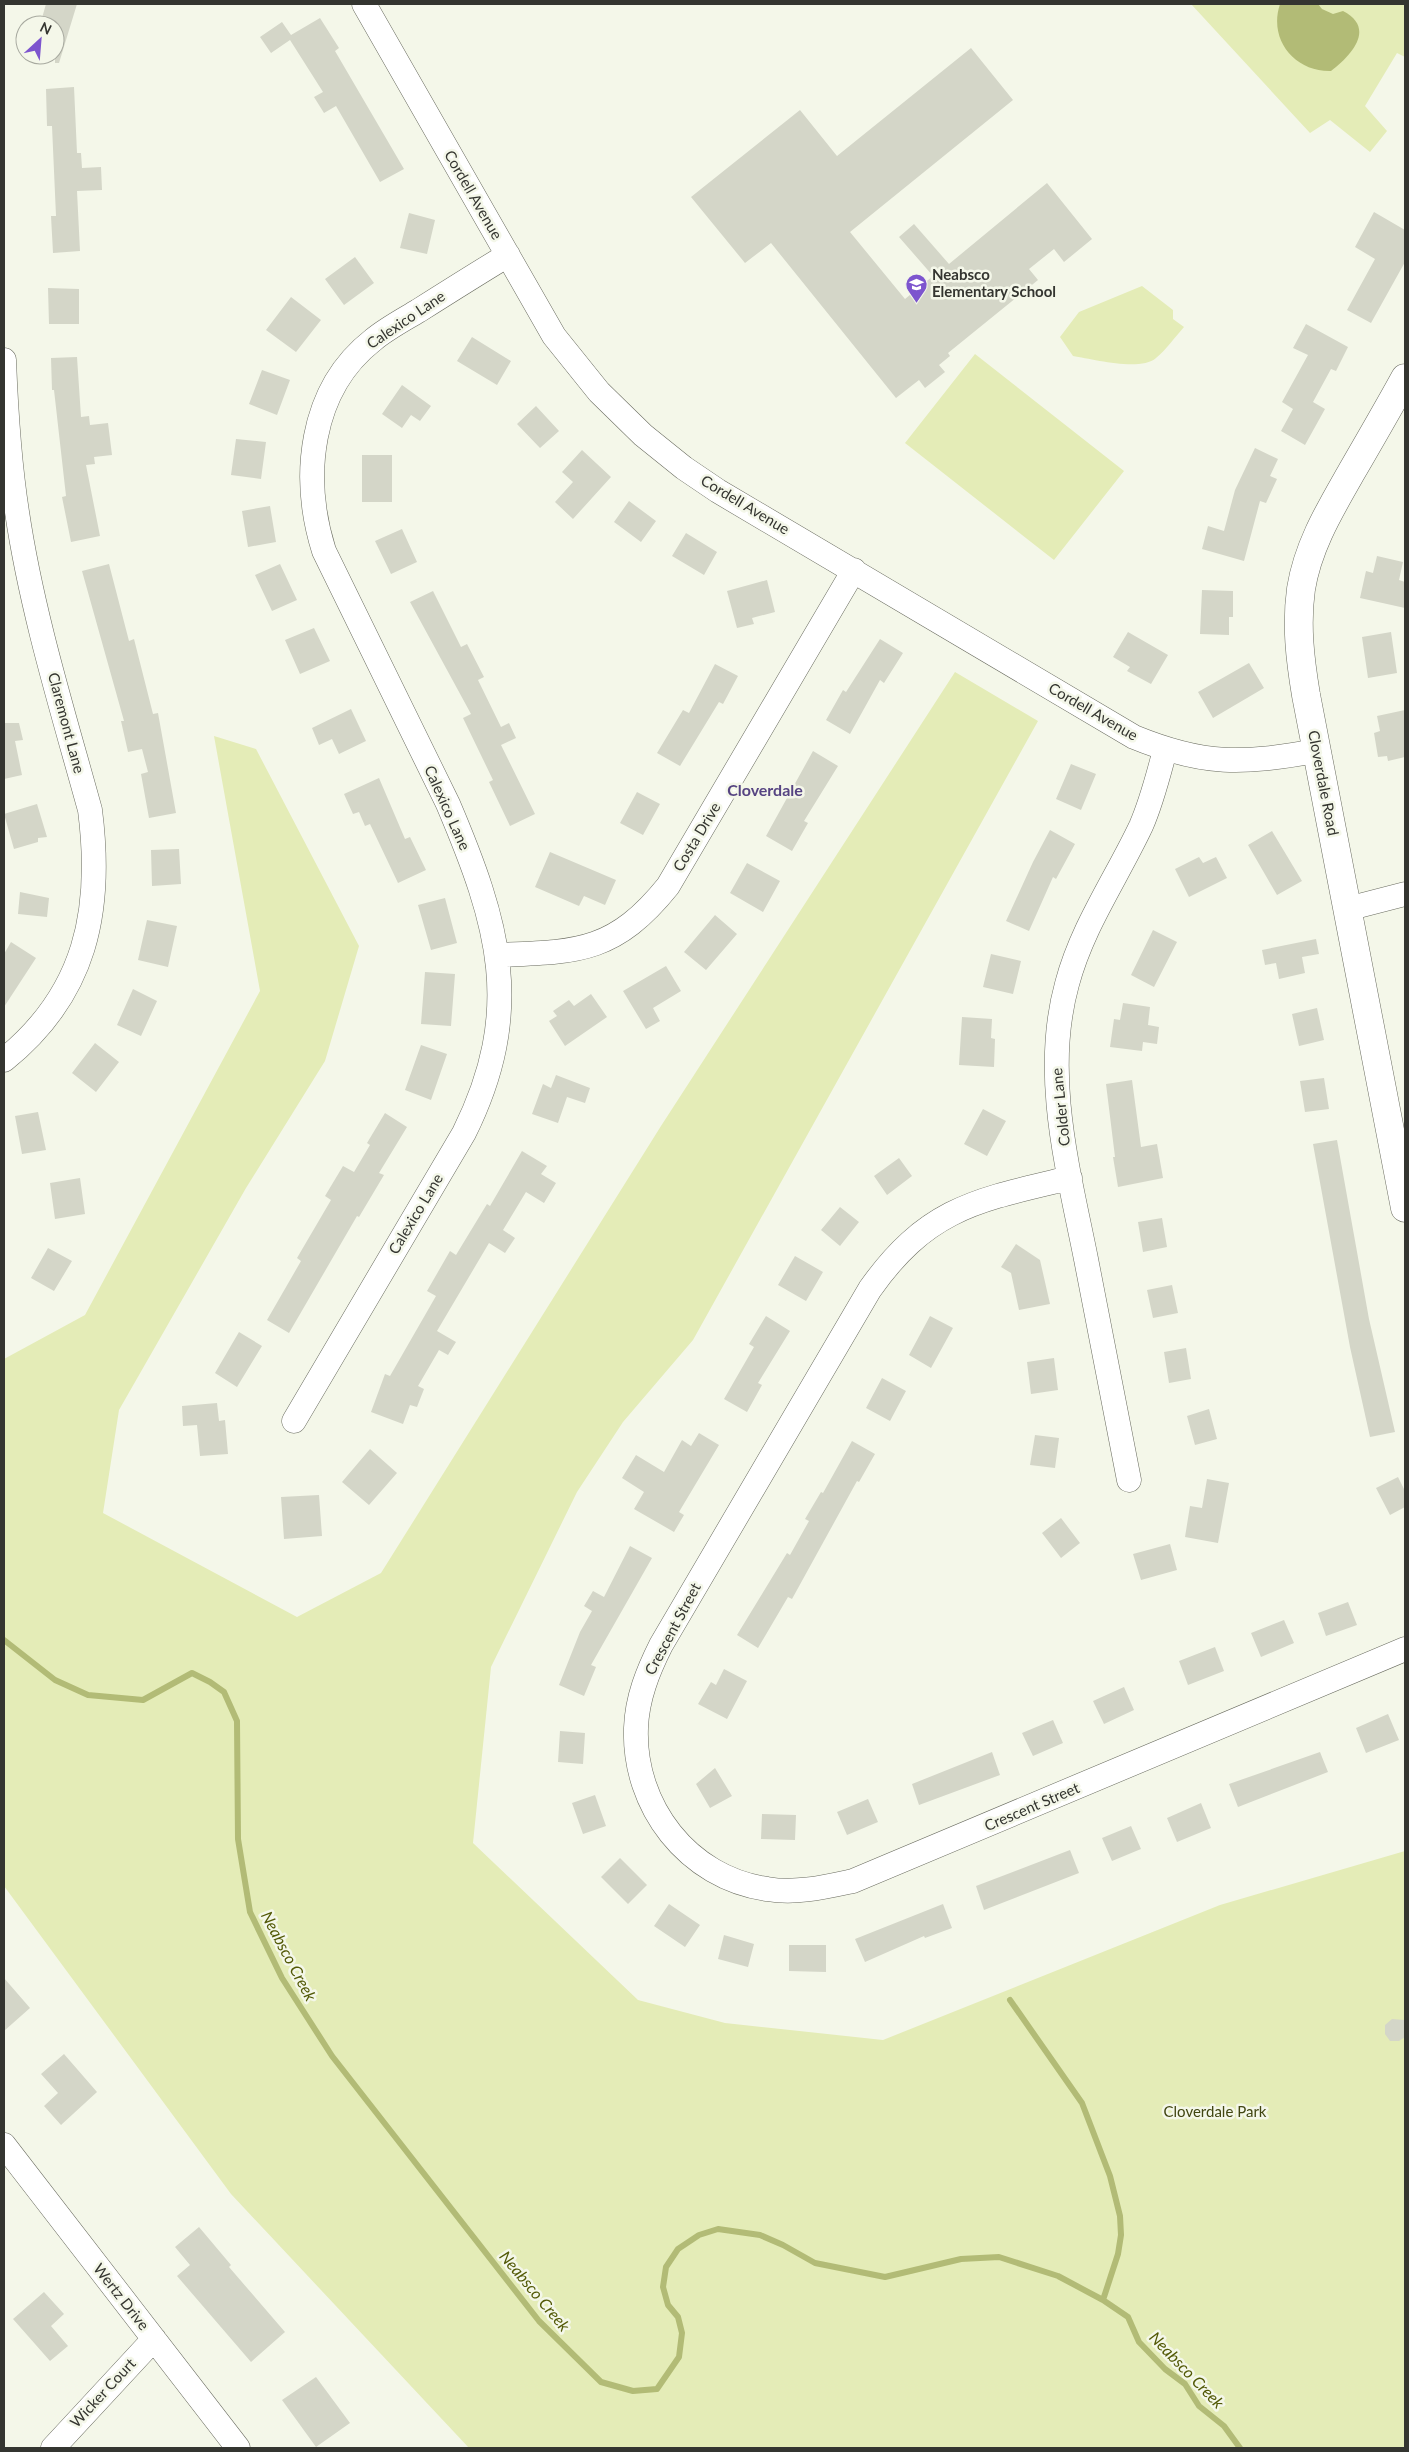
<svg xmlns="http://www.w3.org/2000/svg" width="1409" height="2452" viewBox="0 0 1409 2452" font-family="Lato,sans-serif">
<rect width="100%" height="100%" fill="#f4f7e9"/>
<path fill="#e4ecb7" d="M1191 4H1405V57L1397 53 1365 106 1387 131 1370 152 1330 120 1310 133Z
M1142 286 1173 310V319L1184 327C1175 337 1166 350 1156 358 1140 372 1093 359 1073 356L1060 337 1079 312Z
M975 354 1124 471 1054 560 905 443Z
M955 672 1038 721 693 1340 623 1422 577 1492 491 1667 473 1843 638 2000 725 2023 883 2040 1220 1905 1405 1851V2448H469L231 2194 4 1886V1359L85 1315 260 991 214 736 256 749 359 946 325 1061 246 1188 119 1410 103 1513 297 1617 381 1573 661 1126Z"/>
<path fill="#b2bb76" d="M1280 4H1318L1322 9 1333 14 1343 11C1376 28 1352 55 1331 71 1295 72 1268 40 1280 4Z"/>
<g fill="none" stroke-linecap="round" stroke-linejoin="round">
<path stroke="#b2bb76" stroke-width="6" d="M4 1640 55 1680 88 1695 143 1700 192 1673 210 1682 224 1692 237 1721 238 1839 250 1912 282 1978 332 2056 539 2321 601 2382 633 2391 657 2389 679 2357 682 2333 678 2317 668 2305 663 2287 666 2267 678 2249 699 2235 718 2229 760 2235 783 2245 815 2263 885 2277 961 2259 999 2257 1058 2276 1103 2300 1128 2317 1139 2342 1165 2369 1185 2384 1199 2406 1224 2426 1240 2448
M1010 2000 1082 2103 1110 2176 1120 2216 1121 2235 1118 2254 1103 2300"/>
</g>
<path fill="#d4d6c8" d="M46 4H77L59 63H55V25H40Z
M320 18 339 48 335 51 404 169 380 182 336 106 324 113 314 97 323 92 290 40 271 53 260 37 282 22 291 35Z
M971 48 1013 100 850 232 905 299 933 276 899 237 914 224 949 264 1047 183 1092 239 1064 262 1054 249 1029 269 1038 280 948 353 950 356 939 365 945 372 925 388 919 380 896 398 771 243 745 263 691 197 800 110 837 156Z
M74 87 77 153H81L82 168 101 167 102 190 77 191 80 251 53 253 51 216H56L52 126H47L46 89Z
M1374 212 1405 230V262L1371 323 1347 310 1375 259 1355 247Z
M409 213 435 220 427 254 400 248Z
M355 257 374 283 344 305 325 279Z
M48 288 79 289V324H49Z
M291 297 321 320 296 352 266 330Z
M1306 324 1348 347 1336 371 1331 369 1313 402 1325 409 1305 445 1281 431 1293 409 1282 402 1308 355 1293 348Z
M472 337 511 361 497 385 457 361Z
M77 357 81 417 89 416 90 425 108 423 112 455 94 457 95 464 86 465 100 536 71 542 62 497 66 496 54 390H52L51 358Z
M262 370 290 380 277 415 249 404Z
M402 385 431 406 420 421 411 415 402 428 382 414Z
M536 406 559 431 540 448 517 424Z
M236 439 266 442 261 479 231 475Z
M1255 448 1278 459 1270 476 1277 479 1266 503 1260 501 1244 561 1202 549 1208 526 1224 531 1235 490Z
M582 450 611 477 573 519 555 502 573 482 562 472Z
M362 455H392V502H362Z
M629 501 656 521 641 542 614 522Z
M270 506 276 542 248 547 242 511Z
M402 529 417 562 391 574 375 541Z
M686 533 717 552 704 575 672 556Z
M1377 556 1403 562 1399 580 1405 582V608L1360 598 1366 571 1373 573Z
M109 564 129 641 134 639 153 714 158 713 176 813 149 818 141 774 148 772 142 749 128 752 121 721H124L82 571Z
M280 564 297 600 272 611 255 575Z
M767 580 775 612 752 618 754 624 737 628 727 591Z
M1202 590 1233 591V617H1229V635L1200 634Z
M433 591 461 647 467 644 484 677 478 680 501 727 509 723 516 738 501 745 535 814 510 826 489 782 493 780 463 718 471 714 410 602Z
M314 628 330 661 300 674 285 640Z
M1128 632 1168 655 1151 684 1127 671 1130 667 1113 657Z
M1391 632 1397 673 1368 678 1362 637Z
M880 639 903 653 884 683 880 680 850 734 826 720 843 690 846 692Z
M1249 663 1264 688 1213 718 1198 692Z
M715 664 738 676 723 704 719 702 680 766 657 753 683 710 689 713Z
M351 709 366 741 339 754 332 739 319 745 312 728Z
M1405 710V757L1388 761 1387 756 1378 757 1374 733 1380 731 1377 716Z
M4 723H19L23 740 15 741 22 775 4 779Z
M813 751 838 766 804 821 808 823 792 851 766 836Z
M1071 764 1096 774 1081 810 1056 799Z
M379 778 405 839 410 837 426 870 398 883 370 824 365 826 359 812 353 814 344 794Z
M637 792 660 804 643 835 620 823Z
M37 804 47 837 38 838V842L14 849 4 814Z
M1050 830 1075 844 1056 879 1053 877 1029 931 1006 921 1033 862Z
M1272 831 1302 881 1277 895 1248 845Z
M179 849 181 884 152 886 151 850Z
M550 852 616 880 605 905 584 896 579 906 535 887Z
M1199 857 1203 863 1216 857 1227 878 1189 897 1175 869Z
M747 863 780 881 763 912 730 893Z
M20 892 49 898 47 917 18 914Z
M445 898 457 943 431 950 418 905Z
M715 915 737 934 706 970 684 952Z
M147 920 177 926 168 967 138 960Z
M1153 930 1177 942 1154 987 1131 975Z
M1316 939 1319 954 1302 957 1305 973 1279 979 1276 963 1265 965 1262 950Z
M11 942 36 958 4 1007V954Z
M991 954 1021 961 1013 994 983 987Z
M666 966 681 991 653 1008 660 1021 646 1029 623 991Z
M425 972 455 974 451 1026 421 1024Z
M133 989 157 1001 141 1036 117 1025Z
M591 994 607 1017 565 1046 549 1021 557 1016 553 1011 569 1000 574 1006Z
M1123 1003 1150 1007 1148 1025 1159 1027 1157 1044 1143 1042 1142 1051 1110 1047 1114 1019 1120 1020Z
M1317 1008 1324 1040 1299 1046 1292 1014Z
M962 1017 992 1019 991 1038 995 1039 994 1067 959 1065Z
M95 1043 119 1062 96 1092 72 1073Z
M421 1045 447 1054 431 1100 405 1090Z
M556 1075 590 1088 585 1103 567 1097 558 1123 532 1114 543 1084 551 1088Z
M1324 1078 1329 1109 1305 1112 1300 1081Z
M1132 1080 1141 1147 1157 1144 1163 1178 1118 1187 1113 1157H1115L1106 1084Z
M983 1109 1006 1121 987 1156 964 1144Z
M38 1112 46 1150 22 1154 15 1116Z
M385 1113 407 1127 379 1173 384 1175 359 1217 357 1216 289 1333 267 1320 301 1261 297 1258 331 1200 325 1196 343 1166 354 1172 370 1145 367 1143Z
M1337 1140 1369 1319 1395 1432 1370 1437 1350 1347 1313 1144Z
M522 1151 547 1166 541 1174 556 1183 544 1203 526 1192 503 1230 515 1238 505 1253 489 1243 437 1331 456 1342 448 1355 439 1350 418 1386 424 1389 417 1407 410 1405 403 1424 371 1412 385 1374 390 1376 436 1296 427 1291 450 1251 456 1255 487 1204 490 1206Z
M899 1158 912 1176 887 1195 874 1176Z
M80 1178 85 1214 55 1219 50 1183Z
M840 1207 859 1222 840 1246 821 1230Z
M1162 1218 1167 1247 1143 1252 1138 1222Z
M1016 1244 1040 1260 1050 1304 1019 1310 1011 1273 1001 1267Z
M48 1248 72 1261 54 1291 31 1278Z
M795 1256 823 1272 806 1301 778 1285Z
M1172 1285 1178 1313 1153 1318 1147 1290Z
M766 1316 790 1331 758 1383 762 1385 747 1412 724 1399 754 1347 749 1344Z
M930 1316 953 1328 931 1368 909 1355Z
M239 1332 262 1346 237 1387 215 1373Z
M1186 1348 1191 1379 1169 1383 1164 1352Z
M1054 1358 1058 1390 1031 1394 1027 1362Z
M882 1378 906 1391 890 1421 866 1408Z
M217 1403 219 1421 225 1420 228 1454 200 1456 197 1425 183 1426 182 1406Z
M1209 1409 1217 1439 1195 1445 1187 1416Z
M699 1433 719 1445 679 1512 684 1515 674 1532 634 1509 644 1492 622 1478 636 1455 664 1472 682 1440 691 1446Z
M1035 1435 1059 1438 1055 1468 1030 1465Z
M852 1441 875 1454 859 1482 857 1481 792 1599 788 1597 758 1648 737 1635 787 1553 790 1555 809 1521 805 1519 821 1492 823 1493Z
M370 1449 397 1473 369 1505 342 1482Z
M1398 1477 1405 1491V1507L1390 1515 1376 1488Z
M1207 1479 1229 1483 1218 1543 1185 1537 1190 1506 1202 1508Z
M319 1495 322 1536 284 1539 281 1497Z
M1061 1518 1080 1543 1061 1558 1042 1533Z
M1170 1544 1177 1570 1141 1580 1133 1554Z
M630 1546 652 1558 591 1665 596 1667 584 1696 559 1685 580 1632 592 1611 584 1606 593 1591 604 1597Z
M1348 1602 1357 1625 1326 1636 1318 1613Z
M1284 1620 1294 1643 1261 1657 1251 1633Z
M1215 1647 1224 1671 1188 1685 1179 1661Z
M724 1669 747 1681 727 1719 698 1704 711 1682 716 1685Z
M1124 1687 1134 1710 1104 1724 1093 1701Z
M1388 1714 1399 1740 1366 1753 1356 1728Z
M1053 1720 1063 1743 1033 1756 1022 1733Z
M560 1731 585 1733 583 1764 558 1762Z
M992 1752 1000 1775 919 1805 912 1784Z
M1320 1752 1328 1772 1238 1807 1229 1784Z
M715 1768 732 1796 710 1808 696 1784Z
M595 1795 606 1826 583 1834 572 1803Z
M868 1799 878 1822 847 1835 837 1812Z
M1201 1803 1211 1828 1177 1842 1167 1818Z
M762 1814 796 1815 795 1840 761 1839Z
M1131 1826 1141 1849 1112 1861 1102 1838Z
M1070 1850 1079 1873 984 1910 976 1886Z
M620 1858 647 1885 628 1904 601 1877Z
M669 1904 700 1925 685 1947 654 1926Z
M943 1904 952 1928 925 1938 924 1936 865 1962 855 1939Z
M724 1935 754 1944 748 1967 718 1959Z
M789 1945H826V1972L789 1971Z
M4 1978 30 2008 4 2031Z
M1392 2019 1405 2020V2037L1399 2041H1390L1385 2034V2025Z
M64 2054 97 2092 61 2125 44 2106 58 2093 41 2074Z
M199 2227 231 2265 229 2267 285 2332 251 2362 177 2276 190 2265 175 2247Z
M44 2292 64 2314 51 2326 68 2346 50 2361 13 2319Z
M316 2377 350 2423 316 2447 282 2400Z"/>
<g fill="none" stroke-linecap="round" stroke-linejoin="round">
<defs>
<path id="minor" d="M364 4 554 336 599 392 643 435 684 468 718 491 1134 737C1205 766 1242 764 1316 751
M4 360C6 411 9 461 17 512 32 613 63 712 90 810 103 911 86 994 4 1060
M1347 909 1405 894
M498 955C577 952 614 953 668 886L854 570
M1070 1178C978 1200 928 1207 870 1289L661 1645C648 1671 637 1698 636 1728 633 1806 688 1878 767 1889 796 1894 825 1887 853 1881L1405 1649
M294 1421 464 1133C525 1010 499 924 448 804L324 551C301 478 309 390 373 340 386 329 403 320 418 311 448 292 478 273 508 255
M1129 1480C1114 1406 1100 1332 1086 1259 1068 1169 1042 1074 1067 984 1082 927 1116 879 1141 826 1152 801 1158 776 1165 750
M4 2145 238 2448
M53 2448 154 2339"/>
<path id="tertiary" d="M1405 378C1388 409 1370 440 1352 471 1331 508 1308 545 1301 589 1296 625 1300 659 1306 695L1405 1208"/>
</defs>
<use href="#minor" stroke="#6a6c60" stroke-width="25"/>
<use href="#tertiary" stroke="#6a6c60" stroke-width="29"/>
<use href="#minor" stroke="#fff" stroke-width="24"/>
<use href="#tertiary" stroke="#fff" stroke-width="28"/>
</g>
<defs>
<symbol id="school-pin" viewBox="-11 -11 22 30"><path d="M0 17L-7.5 6A9.5 9.5 0 1 1 7.5 6Z" fill="#7d55ce" stroke="#f4f7e9"/><path d="M0-5L7-2L0 1L-7-2ZM-4 1L0 2.5L4 1V4Q0 6-4 4Z" fill="#fff"/></symbol>
</defs>
<g fill-rule="evenodd">
<use href="#school-pin" x="904" y="272" width="25" height="34"/>
</g>
<g text-anchor="middle" stroke-width="5" stroke-linejoin="round" paint-order="stroke">
<g font-size="15" fill="#343530" stroke="#f4f7e9">
<text transform="translate(473 195) rotate(60)" y="5">Cordell Avenue</text>
<text transform="translate(406 320) rotate(-34)" y="5">Calexico Lane</text>
<text transform="translate(745 505) rotate(31)" y="5">Cordell Avenue</text>
<text transform="translate(1093 712) rotate(30)" y="5">Cordell Avenue</text>
<text transform="translate(66 723) rotate(75)" y="5">Claremont Lane</text>
<text transform="translate(1323 783) rotate(79)" y="5">Cloverdale Road</text>
<text transform="translate(447 808) rotate(66)" y="5">Calexico Lane</text>
<text transform="translate(697 837) rotate(-59)" y="5">Costa Drive</text>
<text transform="translate(1061 1107) rotate(-96)" y="5">Colder Lane</text>
<text transform="translate(416 1214) rotate(-59)" y="5">Calexico Lane</text>
<text transform="translate(673 1629) rotate(-62)" y="5">Crescent Street</text>
<text transform="translate(1032 1807) rotate(-23)" y="5">Crescent Street</text>
<text transform="translate(121 2297) rotate(52)" y="5">Wertz Drive</text>
<text transform="translate(103 2393) rotate(-47)" y="5">Wicker Court</text>
</g>
<g font-size="15" font-weight="bold" fill="#343530" stroke="#f4f7e9" text-anchor="start">
<text x="932" y="280">Neabsco<tspan x="932" dy="17">Elementary School</tspan></text>
</g>
<g font-size="15" fill="#414612" stroke="#f4f7e9">
<text x="1215" y="2117">Cloverdale Park</text>
</g>
<g font-size="16" font-weight="bold" fill="#564482" stroke="#f4f7e9">
<text x="765" y="796">Cloverdale</text>
</g>
<g font-size="16" font-style="italic" fill="#525906" stroke="#f4f7e9">
<text transform="translate(289 1956) rotate(62)" y="6">Neabsco Creek</text>
<text transform="translate(535 2291) rotate(50)" y="6">Neabsco Creek</text>
<text transform="translate(1187 2370) rotate(46)" y="6">Neabsco Creek</text>
</g>
</g>
<rect width="1409" height="2452" fill="none" stroke="#343530" stroke-width="10"/>
<g transform="translate(40 40) rotate(26)"><circle r="24" fill="#f4f7e9" stroke="#a7a99f"/>
<path d="M0-4L9 19L0 12L-9 19Z" fill="#7d55ce"/>
<text y="-8" font-size="14" font-weight="bold" text-anchor="middle" fill="#343530">N</text>
</g>
</svg>
